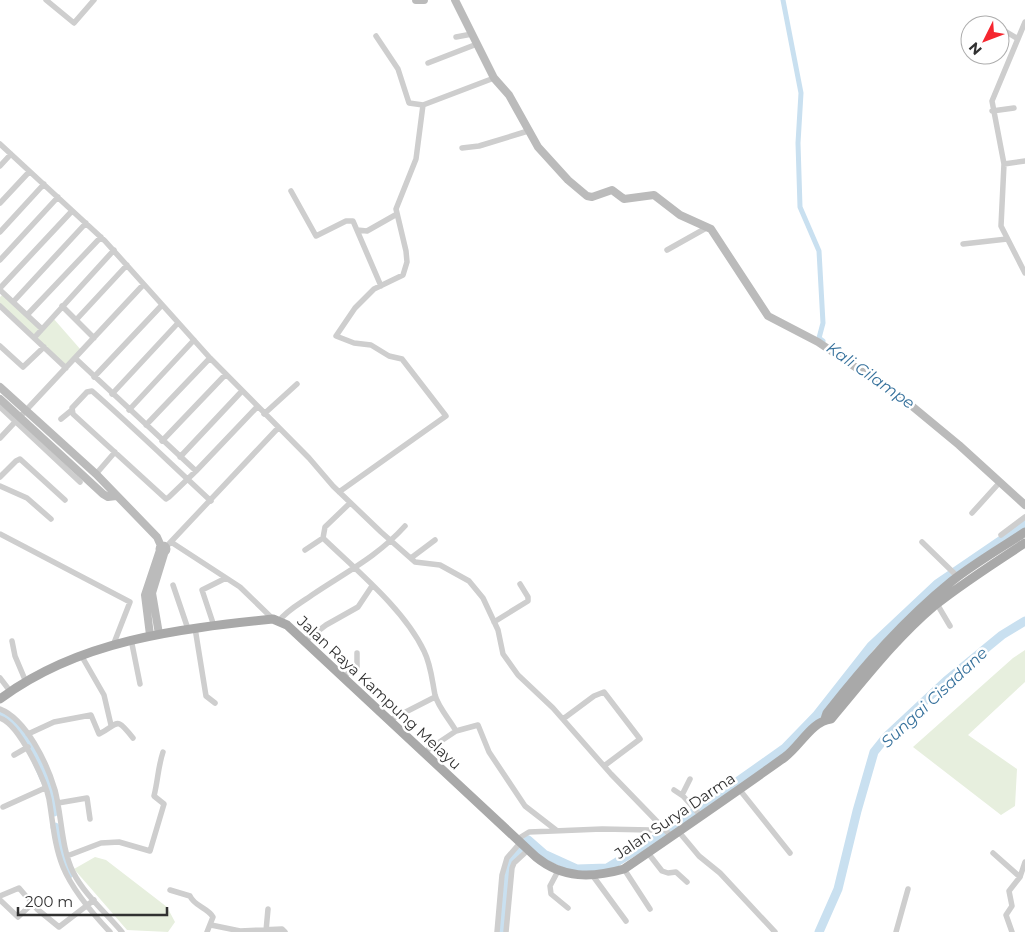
<svg xmlns="http://www.w3.org/2000/svg" width="1025" height="932" viewBox="0 0 1025 932" font-family="Montserrat,sans-serif">
<rect width="100%" height="100%" fill="#fff"/>
<path fill="#e7efde" d="M3 294 41 329 33 337 0 306V297Z
M53 318 81 350 66 365 35 337Z
M1025 650V682L968 735 1017 769 1015 806 1001 815 913 747 1013 658Z
M95 857 106 860 167 907 175 922 168 932 127 930 74 869Z"/>
<g fill="none" stroke-linecap="round" stroke-linejoin="round">
<path stroke="#c9e0f0" stroke-width="5" d="M783 0 801 93 798 143 800 207 819 251 823 323 819 338 823 341"/>
<path stroke="#c9e0f0" stroke-width="9" d="M0 713 4 714 24 733 52 796 54 812
M55 827 69 874
M501 932 505 877 513 855 528 840 544 854 577 869 607 868 666 832 785 748 816 716 871 646 937 584 1025 524
M819 932 838 889 857 811 874 752 886 737 946 681 1002 635 1025 621"/>
<path stroke="#cecece" stroke-width="5.5" d="M46 0 74 23 94 0
M1025 22 992 101 1004 164 1001 226 1025 273
M995 24 996 25
M1000 28 1018 39
M376 36 398 69 409 103 423 105
M456 37 472 34
M428 63 477 44
M992 111 1014 108
M0 144 105 241 210 358 309 458 333 486 381 532 415 562 440 565 469 581 483 598 498 630 503 654 518 675 553 708 611 774 672 837
M462 148 479 146 528 131
M1004 164 1025 161
M0 166 11 154
M291 191 316 236 346 221H353L381 286
M0 203 29 172
M357 230 367 231 397 214
M0 232 44 184
M963 244 1007 239
M667 250 708 227
M0 260 58 197
M0 288 72 211
M0 290 42 329
M13 302 86 223
M0 306 66 368
M62 306 94 338
M27 315 101 237
M76 320 127 265
M34 338 114 250
M0 346 23 367 44 347
M75 358 196 471
M94 377 162 305
M112 394 178 323
M0 407 80 482
M129 410 194 340
M264 414 297 384
M61 419 72 410
M146 425 210 358
M0 438 143 285
M162 441 226 374
M180 457 242 391
M96 474 115 452
M0 477 16 461 20 459 65 500
M0 486 27 498 51 519
M339 492 446 416 402 359 389 356 371 345 354 343 336 336 355 308 374 289 403 275 407 262 406 251 396 209 416 159 423 105 494 78
M211 501C171 464 132 426 92 391L87 392 72 408 73 414 166 499 169 497 196 471 257 407
M972 513 1000 482
M0 534 130 602 114 643
M1001 535 1025 517
M323 538 325 527 350 503
M171 542 240 587 273 619
M922 542 958 577
M166 547 278 428
M305 550 323 538C356 570 404 609 424 651 431 665 432 680 435 695 438 707 450 720 456 731
M411 558 435 540
M173 585 188 629
M937 604 950 626
M279 621C287 610 301 603 312 595 346 572 377 557 405 526
M494 622 528 601V597L520 584
M214 626 202 590 226 578
M195 628 206 696 215 703
M131 639 140 684
M12 641 15 656 26 682
M305 641 326 625 358 607 372 586
M81 655 104 695 111 725
M343 677 357 667V653
M0 678 10 691
M0 709C26 719 47 763 55 790 62 817 61 847 73 872 84 894 106 913 122 932
M0 718C19 724 45 780 49 799 53 822 54 845 63 867 73 891 92 913 110 932
M563 719 594 696 604 692 640 739 604 766
M390 720 435 697
M28 734 54 722 91 715 99 734C119 724 115 715 133 738
M423 753 456 731 478 725 489 752 525 806 556 830
M14 755 28 747
M739 789 790 853
M674 790 683 796 701 816
M682 795 690 779
M58 803 87 798 90 819
M3 807 45 788
M679 832 699 856 720 873 775 932
M516 840 529 832 602 829 651 830 661 825
M648 853 662 871 668 873 676 872 687 882
M993 853 1020 877
M67 856 101 843 119 842 150 851 164 804 154 796C158 780 158 767 163 752
M624 869 650 909
M558 871 550 886 551 894 568 908
M593 876 626 921
M170 890 190 896C194 906 208 908 213 917L207 932
M0 896 19 888 37 909 59 927 94 900
M0 900 18 917 33 903
M211 925 240 931 282 929 285 932
M266 931 268 909
M497 932 502 875 507 858 520 843
M506 932 512 868 514 863 528 850
M896 932 908 889
M1012 932 1006 915 1012 906 1009 891 1020 877 1025 862"/>
<path stroke="#bbb" stroke-width="8" d="M416 0H424
M455 0 494 78 509 95 538 147 568 180 587 196 592 197 612 190 624 199 654 195 680 215 711 229 768 316 818 342 907 402 959 445 1025 505
M0 387 96 474 157 537 161 546
M0 399 103 494 108 497 116 496
M159.5 549a3.5 3.5 0 1 1 7 0a3.5 3.5 0 1 1-7 0Z
M159 634 152 593 164 554
M150 635 145 595 160 550"/>
<path stroke="#a9a9a9" stroke-width="9" d="M0 699C79 640 177 629 273 619L287 625 536 857C563 879 592 878 624 869 678 832 732 795 785 757 800 746 812 721 831 719 864 680 895 639 934 606 963 583 994 563 1025 543
M825 719 827 713C865 665 904 620 952 581 975 563 1001 548 1025 532"/>
</g>
<g text-anchor="middle" stroke-width="5" stroke-linejoin="round" paint-order="stroke">
<g font-size="15" fill="#313131" stroke="#fff">
<text transform="translate(379 693) rotate(43)" y="5">Jalan Raya Kampung Melayu</text>
<text transform="translate(675 816) rotate(-34)" y="5">Jalan Surya Darma</text>
</g>
<g font-size="16" font-style="italic" fill="#36719c" stroke="#fff">
<text transform="translate(871 375) rotate(35)" y="6">Kali Cilampe</text>
<text transform="translate(934 697) rotate(-43)" y="6">Sungai Cisadane</text>
</g>
</g>
<g transform="translate(985 40) rotate(228)"><circle r="24" fill="#ffffff" stroke="#adadad"/>
<path d="M0-4L9 19L0 12L-9 19Z" fill="#f5262f"/>
<text y="-8" font-size="14" font-weight="bold" text-anchor="middle" fill="#313131">N</text>
</g>
<path d="M18 907v8h149v-8" fill="none" stroke="#313131" stroke-width="2.5"/>
<text x="25" y="907" font-size="15" fill="#313131" stroke="#ffffff" stroke-width="4" paint-order="stroke">200 m</text>
</svg>
